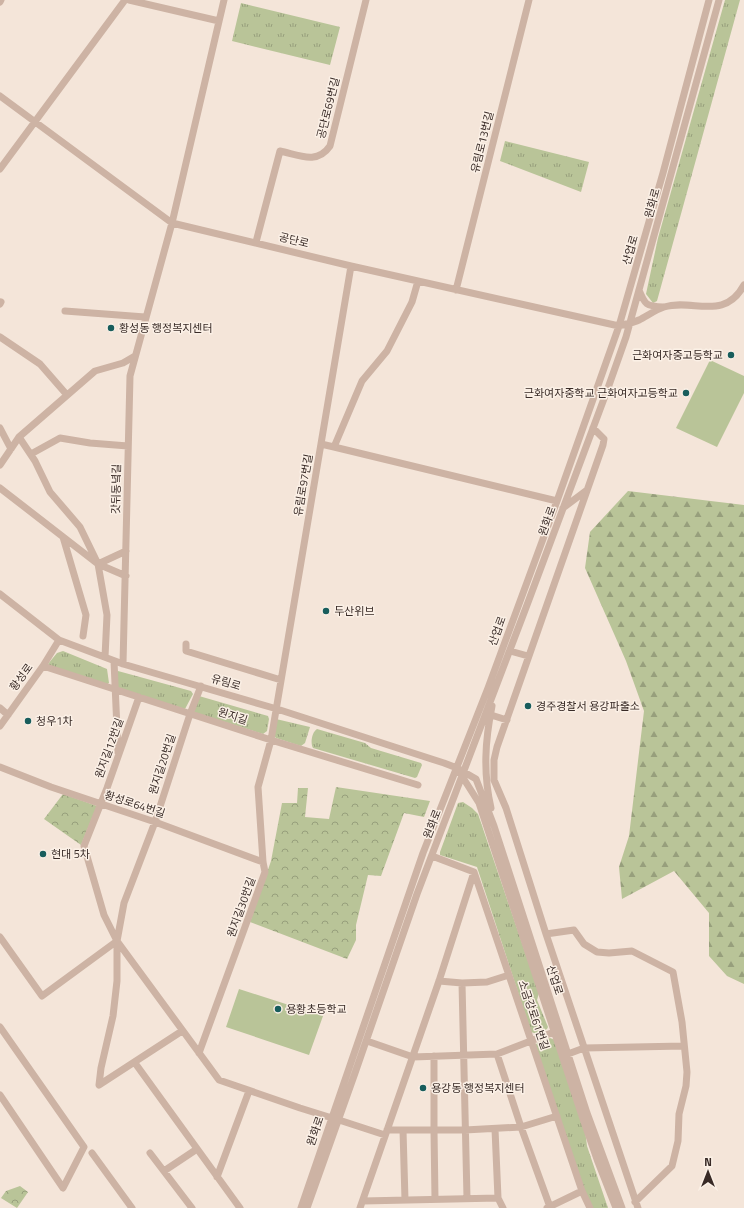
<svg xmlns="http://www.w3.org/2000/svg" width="744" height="1208" viewBox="0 0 744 1208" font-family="'Titillium Web','Noto Sans KR',sans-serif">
<defs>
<pattern id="grass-tufts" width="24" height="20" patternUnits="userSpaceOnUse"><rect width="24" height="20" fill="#b9c498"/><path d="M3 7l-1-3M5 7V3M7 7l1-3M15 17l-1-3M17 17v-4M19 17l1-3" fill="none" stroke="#979f7c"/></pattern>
<pattern id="forest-firs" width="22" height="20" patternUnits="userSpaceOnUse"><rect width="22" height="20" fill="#b9c498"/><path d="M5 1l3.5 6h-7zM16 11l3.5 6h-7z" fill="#979f7c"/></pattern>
<pattern id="park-crowns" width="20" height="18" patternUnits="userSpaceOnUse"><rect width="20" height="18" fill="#b9c498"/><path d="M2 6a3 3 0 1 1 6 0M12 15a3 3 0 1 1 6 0" fill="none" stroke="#979f7c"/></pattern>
</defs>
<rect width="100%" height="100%" fill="#f4e5d9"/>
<path fill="url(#grass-tufts)" d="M725 0H740L657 301 653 303 646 294 658 238Z
M241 3 340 27 330 65 232 41Z
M505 141 589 162 581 192 500 161Z
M63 651 107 669 109 683 106 685 49 666 48 664 57 653Z
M118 671 191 691 193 694 185 709 116 688Z
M199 696 268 716 269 719 267 731 263 734 196 713 193 711Z
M276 719 310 727 305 743 301 746 276 738 273 735Z
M317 729 365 743 371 748 421 763 422 765 417 777 415 778 313 748C310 743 312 732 317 729Z
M463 802 472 808 478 814 539 993 537 1000 548 1027 547 1029 537 1034 531 1032 477 867 440 855V852L458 803Z
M550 1038 555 1040 585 1130 587 1146 608 1208H592L584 1191 535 1047 537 1043Z"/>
<path fill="url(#forest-firs)" d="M628 491 744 505V984L727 976 709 956V913L674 871 622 899 619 867 629 836 644 711 626 661 585 568 590 532Z"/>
<path fill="url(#park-crowns)" d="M336 787 430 801 424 817 404 813 381 876 368 875 356 925V940L347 959 250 922 271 861 282 803H297L298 788H308L305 817 329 819Z
M63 794 97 806 81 845 44 819Z
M20 1186 28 1192 17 1208 1 1198 6 1191Z"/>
<path fill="#b9c498" d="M710 360 744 376V393L717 447 676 428Z
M239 989 323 1016 309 1055 226 1027Z"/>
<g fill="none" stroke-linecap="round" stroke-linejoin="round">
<path stroke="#cdb3a4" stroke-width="7" d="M129 0 219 21
M0 2 1 0
M0 96 172 223 351 266 619 326C625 324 633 323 639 320 647 316 655 310 664 307 693 298 724 322 744 285
M0 169 125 0
M256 242 280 151C299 155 317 165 330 146L366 0
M456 290 529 0
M639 290C645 305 646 306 663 307
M0 304 1 302
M65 311 145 317
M0 337 40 364 67 395
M0 428 11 449
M593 428 604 439 603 445 497 747 494 760V780L506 808 546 934 638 1208
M19 437 35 461 50 492 80 527 98 564 107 615 105 657
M321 444 334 447 362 381 387 351 412 302 418 281
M334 447 557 501
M31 454 60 438 90 443 128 446
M0 465 19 437 95 371 123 363 135 356
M0 488 98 564 126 576
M563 508 587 490
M63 537 86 615 83 636
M98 564 126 551
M0 594 59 640 123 664 277 709 444 763 457 768 476 779 494 826 587 1113 622 1208
M186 644V651L281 680
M510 651 528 656
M114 661 118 752
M123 664 130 376 172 223 224 0
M43 666 271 740 418 785
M139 697 107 788 84 846 104 915 117 941 219 1080 300 1108 332 1118
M0 708 8 715
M491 715 507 720
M0 726 43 666 59 640
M0 767 51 787 155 822 263 862
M460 773 479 803 582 1116 598 1162 616 1208
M491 808C483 773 485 741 492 706
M432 856 474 872 582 1191 590 1208
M546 934 574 930 584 944 597 952 609 953 632 951 673 972 682 1022 687 1072 686 1086 679 1114 678 1141 672 1166 635 1202
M0 937 42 996 117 941
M439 981 462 983 487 982 509 975
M462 983 467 1198
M0 1027 84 1147 63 1188 0 1095
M182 1031 99 1085 101 1068 113 1016 117 981V941L124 903 155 822 190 714 201 686
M367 1041 413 1057 497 1054 554 1032
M199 1053 265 872 263 862 258 787 271 740 351 266
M497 1054 521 1127 550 1207
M568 1054 584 1048 684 1046
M434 1056V1130L435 1199
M135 1063 240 1208
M339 1120 385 1135
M495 1129 498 1198
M387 1130H465L521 1127 557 1116
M403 1130 405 1200
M92 1153 132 1208
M150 1153 192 1208
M164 1171 197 1149
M217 1177 249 1091
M363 1201 498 1198 503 1208
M301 1208 423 853 488 688 557 501 619 326 663 173 709 0
M307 1208 355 1073 417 894 527 605 608 388 626 337 719 0
M360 1208 439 981 474 872
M547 1208 582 1191"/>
</g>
<g fill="#185d5c" stroke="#fbf0e6" stroke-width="1.5">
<circle cx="111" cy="328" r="4"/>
<circle cx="731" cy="355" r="4"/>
<circle cx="686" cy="393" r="4"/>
<circle cx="326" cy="611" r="4"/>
<circle cx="528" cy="706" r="4"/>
<circle cx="28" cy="721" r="4"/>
<circle cx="43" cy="854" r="4"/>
<circle cx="278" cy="1009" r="4"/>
<circle cx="423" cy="1088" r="4"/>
</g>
<g text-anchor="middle" stroke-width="3" stroke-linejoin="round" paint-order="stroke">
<g font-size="11" fill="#382a26" stroke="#fbf0e6">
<text transform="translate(328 108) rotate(-76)" y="4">공단로69번길</text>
<text transform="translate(482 142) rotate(-76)" y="4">유림로13번길</text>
<text transform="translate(652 203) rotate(-75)" y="4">원화로</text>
<text transform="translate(294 240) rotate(14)" y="4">공단로</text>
<text transform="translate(630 250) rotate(-74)" y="4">산업로</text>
<text transform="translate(303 485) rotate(-80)" y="4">유림로97번길</text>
<text transform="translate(116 489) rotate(-89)" y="4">갓뒤동녘길</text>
<text transform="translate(547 521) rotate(-70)" y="4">원화로</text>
<text transform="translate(497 631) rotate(-70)" y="4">산업로</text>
<text transform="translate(21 677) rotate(-54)" y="4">황성로</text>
<text transform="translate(226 682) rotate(17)" y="4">유림로</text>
<text transform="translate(233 716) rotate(18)" y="4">원지길</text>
<text transform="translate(109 748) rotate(-70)" y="4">원지길12번길</text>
<text transform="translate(162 764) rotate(-72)" y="4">원지길20번길</text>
<text transform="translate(135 804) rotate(18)" y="4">황성로64번길</text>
<text transform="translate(432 824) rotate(-69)" y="4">원화로</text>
<text transform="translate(241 907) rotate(-70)" y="4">원지길30번길</text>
<text transform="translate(555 980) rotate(72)" y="4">산업로</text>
<text transform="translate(534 1015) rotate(71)" y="4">소금강로61번길</text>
<text transform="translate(315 1131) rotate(-71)" y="4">원화로</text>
</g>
<g font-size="11" fill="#382a26" stroke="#fbf0e6" text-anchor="start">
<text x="119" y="332">황성동 행정복지센터</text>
<text x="723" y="359" text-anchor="end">근화여자중고등학교</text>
<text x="678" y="397" text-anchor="end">근화여자중학교 근화여자고등학교</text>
<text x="334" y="615">두산위브</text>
<text x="536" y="710">경주경찰서 용강파출소</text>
<text x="36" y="725">청우1차</text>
<text x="51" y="858">현대 5차</text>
<text x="286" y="1013">용황초등학교</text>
<text x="431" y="1092">용강동 행정복지센터</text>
</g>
</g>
<g transform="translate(708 1172)" stroke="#fbf0e6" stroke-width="3" paint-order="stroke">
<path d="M0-3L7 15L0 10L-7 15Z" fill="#382a26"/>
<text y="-6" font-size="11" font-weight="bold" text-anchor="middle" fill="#382a26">N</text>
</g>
</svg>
